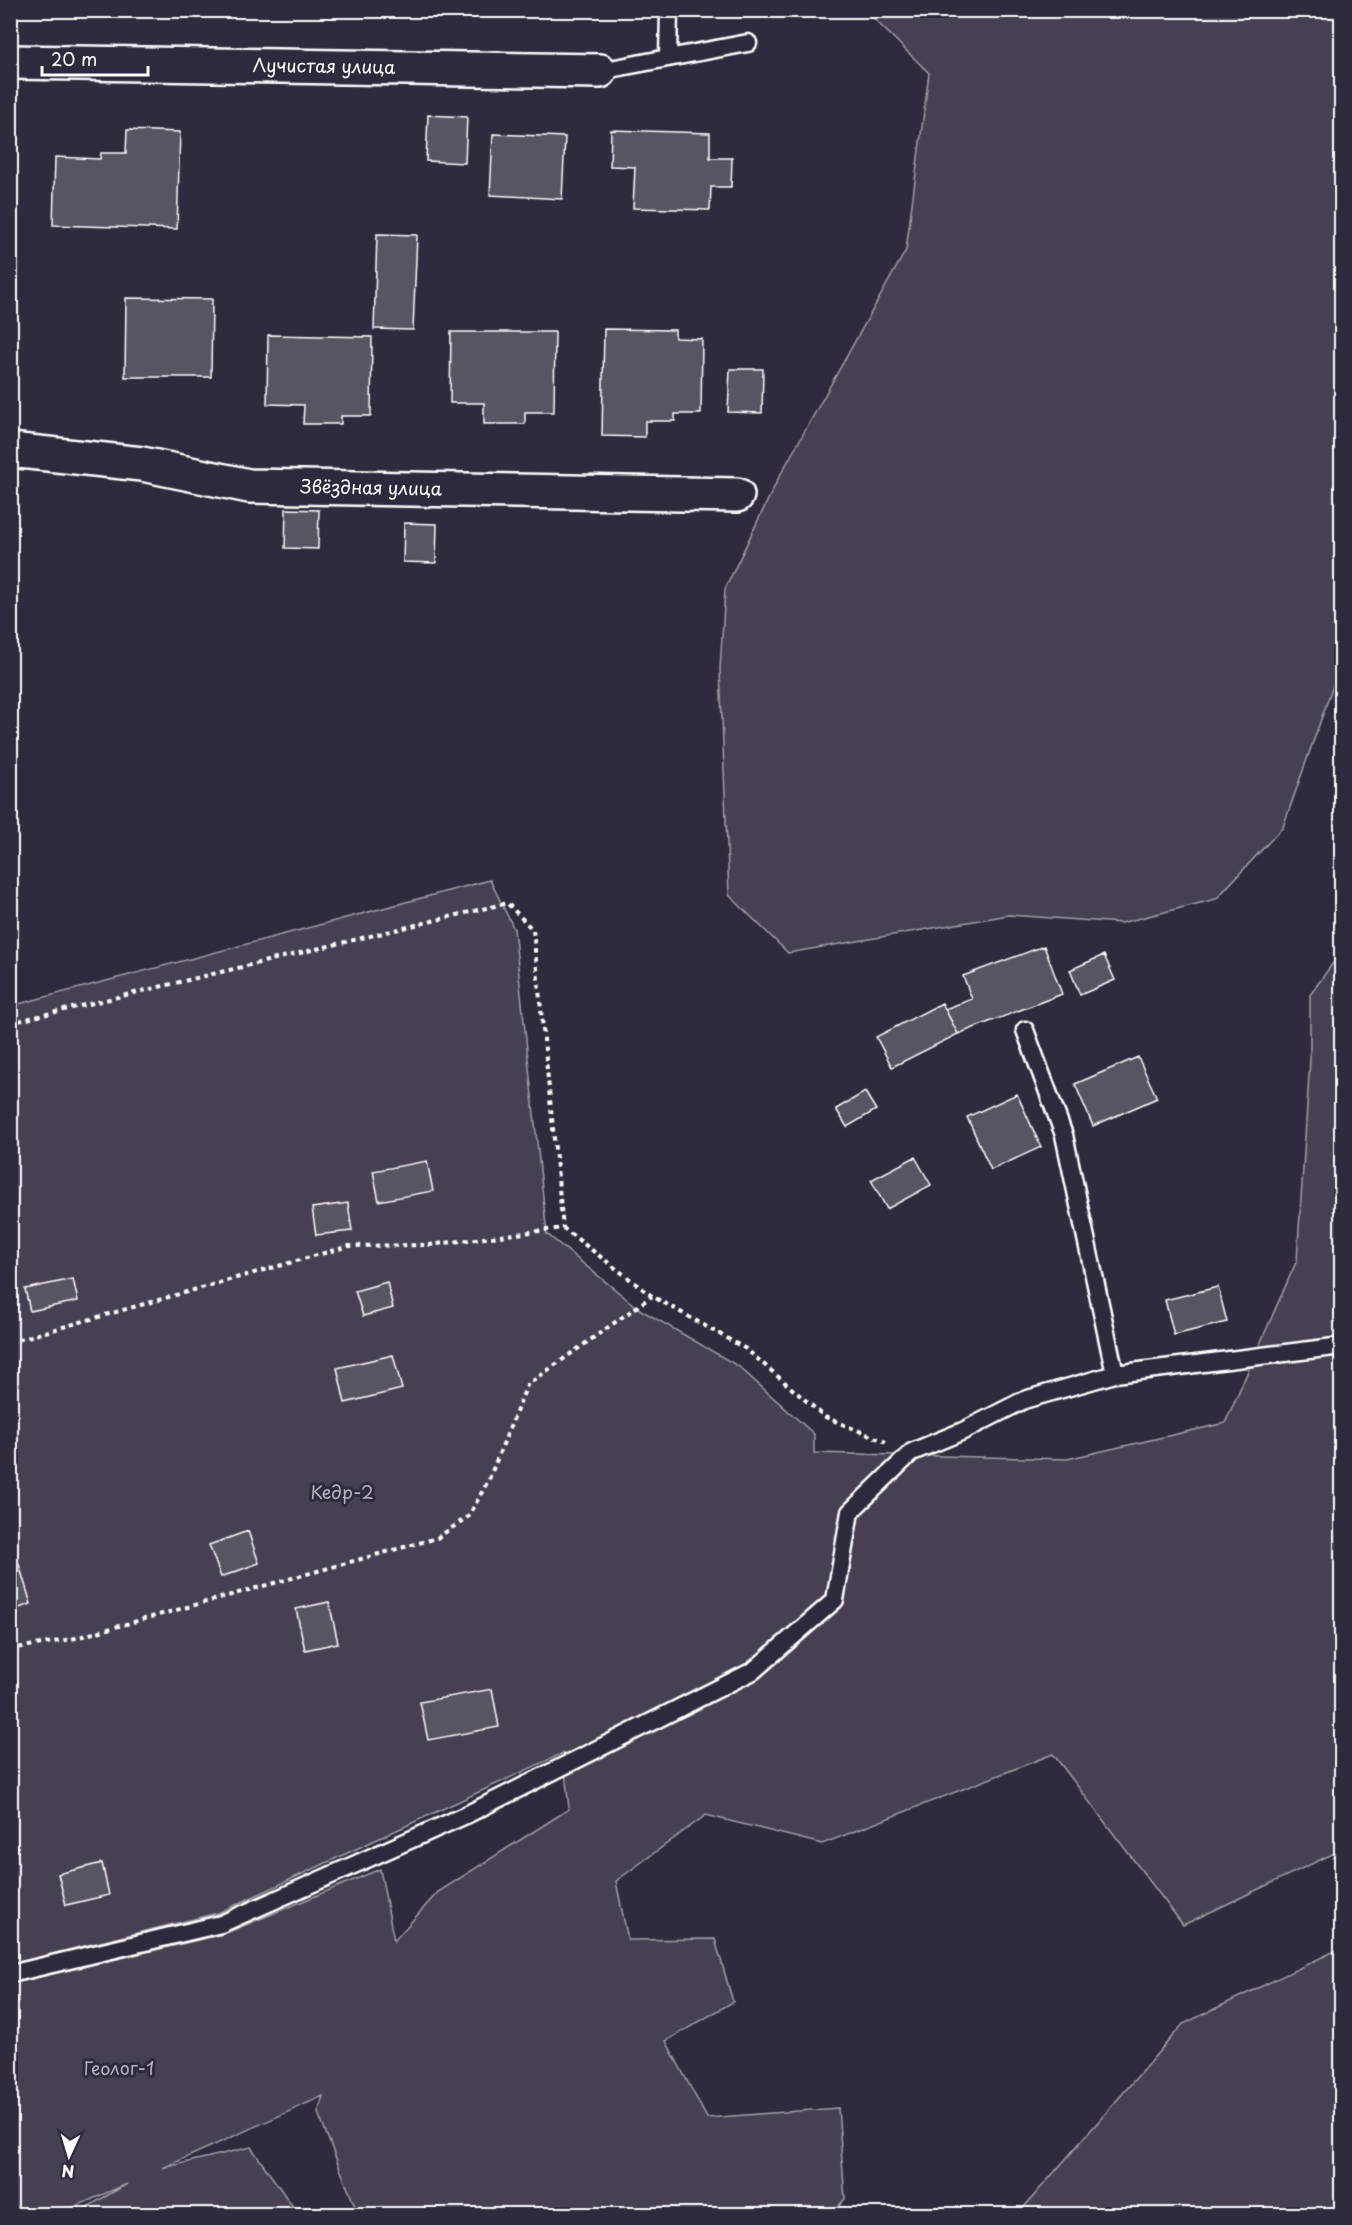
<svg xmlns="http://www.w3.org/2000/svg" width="1352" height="2225" viewBox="0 0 1352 2225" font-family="'Playpen Sans',sans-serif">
<rect width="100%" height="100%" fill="#2f2a3d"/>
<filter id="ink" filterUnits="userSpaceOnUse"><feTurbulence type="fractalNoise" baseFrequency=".0167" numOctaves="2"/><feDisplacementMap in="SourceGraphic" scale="12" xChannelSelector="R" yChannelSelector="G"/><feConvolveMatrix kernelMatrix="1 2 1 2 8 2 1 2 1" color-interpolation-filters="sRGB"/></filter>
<g filter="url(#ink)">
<path fill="#464152" stroke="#a2a0a8" stroke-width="1.5" d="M866 11H1341V676L1336 677 1283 827 1216 899 1121 923 1009 915 788 953 729 895 720 669 725 589 778 479 906 250 929 73Z
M490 880 514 929 547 1234 639 1309 738 1366 814 1434V1453L1067 1459 1225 1423 1297 1260 1310 1060V995L1335 960 1341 957V1850L1183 1925 1053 1754 822 1844 706 1815 616 1881 628 1940 715 1939 733 2002 666 2041 707 2118 838 2108 845 2199 831 2214H358L318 2113 323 2096 163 2168 251 2147 298 2214H75L127 2184 58 2214H11L10 1984 224 1934 380 1869 394 1941 438 1892 569 1809 563 1753 218 1913 11 1964V1006Z
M1341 1948V2214H1018L1183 2024Z"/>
<path fill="#595564" stroke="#fff" stroke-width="1.5" d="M428 115 467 117 465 163 426 161Z
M127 130 180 132 177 229 53 225 55 157 100 159 101 153H126Z
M611 130 710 133V158H732L731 187H711L710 210 633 208 635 167 610 166Z
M493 134 565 137 562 199 490 195Z
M377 234 417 235 413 330 374 329Z
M126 298 212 299 211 377H125Z
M604 329 675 330V338L702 339 701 414H675V421H645V437L602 436Z
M451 332H555L554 412H525V424H484V403H450Z
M268 335 372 337 371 416H341V424H303L304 405 267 404Z
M730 369H763L762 413 728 412Z
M286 509 319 510 318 549 285 548Z
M404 523 437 524 436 563 403 562Z
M1044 946 1062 994 958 1034 945 1009 972 999 963 976Z
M1104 955 1115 980 1080 995 1070 970Z
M942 1003 958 1034 892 1067 876 1037Z
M1138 1057 1157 1098 1093 1126 1075 1084Z
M865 1092 876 1110 847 1127 836 1109Z
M1017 1094 1041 1147 991 1170 967 1117Z
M915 1157 931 1185 887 1209 871 1180Z
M427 1161 433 1191 379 1201 373 1171Z
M348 1203 352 1231 316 1235 312 1208Z
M73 1279 78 1301 30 1311 25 1289Z
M387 1282 393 1308 363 1316 355 1291Z
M1218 1287 1227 1322 1174 1335 1165 1300Z
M393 1355 402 1389 345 1403 337 1368Z
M248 1531 259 1563 221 1577 209 1545Z
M15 1551 31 1604 10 1611V1552Z
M329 1602 338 1643 305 1650 296 1609Z
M492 1689 499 1727 428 1740 420 1702Z
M102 1863 109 1895 66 1905 58 1874Z"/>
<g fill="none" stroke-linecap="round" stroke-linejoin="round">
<defs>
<path id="lane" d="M668 58 748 43
M600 71 668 58 669 10
M1025 1030 1064 1135 1115 1374
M10 1974 221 1924 466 1815 753 1671 835 1600 850 1512 912 1452 963 1431 1024 1400 1115 1374 1342 1346"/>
<g id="street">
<path id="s1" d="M10 62 600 71"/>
<path id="s2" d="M10 450 142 464 249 486 737 495"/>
</g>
</defs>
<use href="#lane" stroke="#fff" stroke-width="21"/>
<use href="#street" stroke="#fff" stroke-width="38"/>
<path stroke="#fff" stroke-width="4" stroke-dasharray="4.5 4.5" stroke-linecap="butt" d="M10 1023 507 903 533 930 563 1228
M10 1342 349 1246 429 1245 563 1228 652 1296 746 1349 825 1417 886 1442
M10 1649 72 1639 437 1538 469 1516 489 1479 527 1385 652 1296"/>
<use href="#lane" stroke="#2f2a3d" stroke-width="16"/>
<use href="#street" stroke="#2f2a3d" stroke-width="33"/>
</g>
</g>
<g text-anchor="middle" stroke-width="6" stroke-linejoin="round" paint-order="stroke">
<g font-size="18" fill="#fff" stroke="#2f2a3d">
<text dy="6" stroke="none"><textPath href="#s1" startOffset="314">Лучистая улица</textPath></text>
<text dy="6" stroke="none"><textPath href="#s2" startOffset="364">Звёздная улица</textPath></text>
</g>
<g font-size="18" fill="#b5b3ba" stroke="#2f2a3d">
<text x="342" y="1499">Кедр-2</text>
<text x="119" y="2075">Геолог-1</text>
</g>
</g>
<rect width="1352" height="2225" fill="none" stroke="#2f2a3d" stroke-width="36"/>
<rect x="18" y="18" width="1316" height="2189" fill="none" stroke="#fff" stroke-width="2" filter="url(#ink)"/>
<g transform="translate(69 2156) rotate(184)" stroke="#2f2a3d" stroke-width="4.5" paint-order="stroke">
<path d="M0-4.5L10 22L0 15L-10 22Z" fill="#ffffff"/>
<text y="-9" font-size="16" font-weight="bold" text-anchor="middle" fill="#ffffff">N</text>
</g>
<path d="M42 66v9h106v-9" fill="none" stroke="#ffffff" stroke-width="3"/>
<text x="51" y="66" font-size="18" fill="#ffffff" stroke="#2f2a3d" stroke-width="4.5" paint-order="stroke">20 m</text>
</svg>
